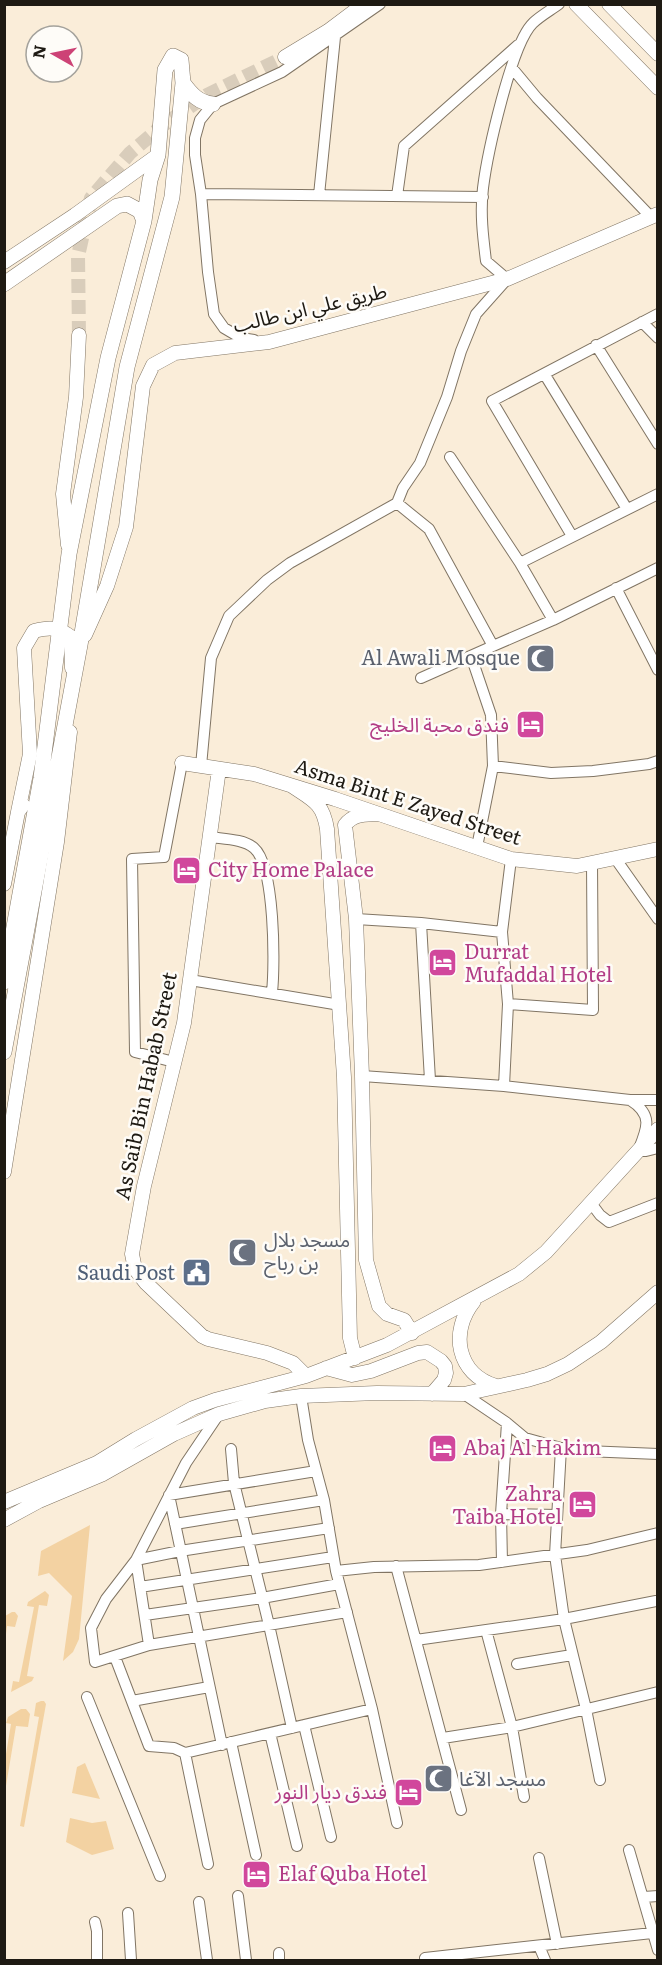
<svg xmlns="http://www.w3.org/2000/svg" width="662" height="1965" viewBox="0 0 662 1965" font-family="Literata,'Noto Sans Arabic',serif">
<rect width="100%" height="100%" fill="#faedd9"/>
<path fill="#f3d2a2" d="M90 1525 79 1639 73 1652 63 1661 72 1596 49 1573 38 1576 41 1551Z
M45 1591 49 1595 47 1606 39 1605 27 1676 34 1677 32 1681 11 1692 13 1681 19 1682 34 1607 27 1606 28 1602Z
M12 1612H15L18 1616 15 1627 7 1626 5 1642V1616Z
M41 1701H44L46 1704 24 1827 20 1826 39 1717 34 1716 36 1703Z
M21 1709H26L30 1714 28 1727 16 1726 5 1792V1760L11 1724 6 1723 8 1717Z
M85 1763 100 1799 72 1793 77 1767Z
M70 1818 92 1823 106 1821 114 1849 92 1855 66 1842Z"/>
<g fill="none" stroke-linecap="round" stroke-linejoin="round">
<path stroke="#d9cdbb" stroke-width="14" stroke-dasharray="14 7" stroke-linecap="butt" d="M79 335 78 256 91 198 130 153 162 126 207 95 285 57"/>
<defs>
<path id="minor" d="M512 68 537 98 650 216
M201 194 483 197
M319 195 335 37
M397 196 404 146 518 45
M642 322 658 338
M254 340 241 338 224 328 214 314 208 272 201 194 195 155V138L200 120 213 104 282 72 380 4
M596 345 658 444
M545 375 627 509
M450 457 520 563 553 620
M397 503 429 529 493 646 553 620 658 568
M572 536 492 401 658 314
M520 563 658 494
M616 588 658 670
M471 656 491 715 493 766 477 847
M421 678 493 646
M201 766 211 658 229 616 267 580 290 563 397 503 403 488 420 463 447 397 461 351 476 314 507 279 486 261C483 237 480 213 483 188 487 156 511 44 533 23 540 16 551 10 559 4
M493 766 551 773 593 771 649 764 658 761
M210 837C223 839 244 839 254 848 275 866 275 965 272 992
M615 858 658 919
M356 919 421 923 502 932
M421 923 430 1080
M190 980 340 1005
M508 1004 593 1010 592 863
M174 1062 135 1052 132 859 164 857 182 763
M362 1076 504 1086 630 1100H658
M504 1086 508 1004 502 932 511 859
M630 1100C654 1115 647 1129 638 1151H646L658 1148
M591 1203 600 1215 609 1222 658 1203
M464 1394 507 1423 525 1438 561 1448 586 1451 658 1454
M301 1396 308 1440 324 1500 336 1571 372 1709 397 1823
M219 1414 186 1463 136 1560 106 1599 91 1628 95 1662 149 1645 347 1612
M561 1448 555 1555 564 1619 586 1709 600 1780
M231 1449 234 1483 269 1625 292 1728
M501 1514 557 1515
M175 1524 324 1500
M502 1562 501 1514 507 1423
M396 1566 461 1810
M336 1571 374 1567 479 1565 587 1550 658 1533
M140 1587 333 1557
M145 1615 262 1598 339 1584
M486 1630 512 1727 524 1797
M416 1640 564 1619 656 1601
M149 1645 136 1560 180 1551 329 1528
M115 1657 149 1746 174 1748 185 1753
M517 1664 572 1655
M87 1697 160 1876
M132 1701 209 1687
M304 1725 331 1837
M270 1733 297 1846
M443 1738 512 1727 658 1692
M231 1742 256 1855
M222 1745 169 1495 316 1471
M629 1850 658 1950
M539 1858 557 1944
M208 1864 185 1753 372 1709
M238 1896 246 1960
M644 1897 658 1896
M199 1902 207 1960
M128 1913 131 1960
M95 1922 97 1931V1960
M539 1946 545 1960
M279 1960V1953
M426 1960 425 1958 652 1933"/>
<path id="major" d="M576 4 658 88
M609 4 658 54
M285 57 328 31 364 4
M4 262 75 215 158 155
M68 545 63 494 76 397 79 335
M85 635 107 586 126 527 143 386 153 365 175 353 269 342 507 279 658 214
M182 763 254 774 335 799 511 859 577 866 658 849
M219 769 184 1023 144 1186 132 1254 135 1269 146 1283 202 1336 208 1339 267 1353 293 1363 306 1376
M292 786C313 800 323 803 327 829L344 1077 350 1338 355 1358
M18 812 30 754 24 648 34 631C50 627 57 627 71 637L72 668
M379 814C366 815 354 813 345 825L356 919 362 1076 366 1260 379 1306 387 1314 404 1320 412 1333
M4 884 18 812 23 805
M4 1172 57 842 70 732
M474 1301C449 1332 457 1374 496 1386
M326 1368 352 1375 371 1371 418 1353 427 1352 441 1361 445 1366 446 1373 444 1380 432 1394
M4 1502 97 1463 136 1439 193 1408 215 1400 306 1376 387 1345 519 1274 546 1252 658 1129
M4 1520 39 1501 103 1474 174 1434 219 1414 265 1401 301 1396 377 1393 464 1394 527 1380 547 1374 568 1364 601 1342 658 1292"/>
<path id="highway" d="M183 83C191 94 199 103 213 104
M4 284 117 206 127 204 140 211 144 221
M4 982 41 778 69 554 108 358 144 221 150 180 158 155 165 70 173 56 181 60 183 83 172 197 127 367 80 645 4 1052"/>
</defs>
<use href="#minor" stroke="#817564" stroke-width="12"/>
<use href="#major" stroke="#817564" stroke-width="15"/>
<use href="#highway" stroke="#817564" stroke-width="16"/>
<use href="#minor" stroke="#fff" stroke-width="10"/>
<use href="#major" stroke="#fff" stroke-width="14"/>
<use href="#highway" stroke="#fff" stroke-width="15"/>
</g>
<defs>
<symbol id="mosque-square" viewBox="-11 -11 22 22"><rect x="-9" y="-9" width="18" height="18" rx="4" fill="#6b7280" stroke="#fefcf8"/><path d="M3.5-4.9A6 6 0 1 0 3.5 4.9A5 5 0 1 1 3.5-4.9Z" fill="#fff"/></symbol>
<symbol id="hotel-square" viewBox="-11 -11 22 22"><rect x="-9" y="-9" width="18" height="18" rx="4" fill="#d1479c" stroke="#fefcf8"/><path d="M-6-4.5h1.5V1H6V5H4.5V3h-9V5H-6ZM-4 0a1.8 1.8 0 1 1 3.6 0ZM.5 0V-2.5h3Q6-2.5 6 0Z" fill="#fff"/></symbol>
<symbol id="civic-square" viewBox="-11 -11 22 22"><rect x="-9" y="-9" width="18" height="18" rx="4" fill="#5c6f8a" stroke="#fefcf8"/><path d="M-.6-6.5H3V-4.5H.6V-3L4-1V1h2V6H-6V1h2V-1L-.6-3ZM-1.2 2.5V6h2.4V2.5Z" fill="#fff"/></symbol>
</defs>
<g fill-rule="evenodd">
<use href="#mosque-square" x="524" y="642" width="33" height="33"/>
<use href="#hotel-square" x="514" y="708" width="33" height="33"/>
<use href="#hotel-square" x="170" y="854" width="33" height="33"/>
<use href="#hotel-square" x="426" y="946" width="33" height="33"/>
<use href="#mosque-square" x="226" y="1236" width="33" height="33"/>
<use href="#civic-square" x="180" y="1256" width="33" height="33"/>
<use href="#hotel-square" x="426" y="1432" width="33" height="33"/>
<use href="#hotel-square" x="566" y="1488" width="33" height="33"/>
<use href="#mosque-square" x="422" y="1762" width="33" height="33"/>
<use href="#hotel-square" x="392" y="1776" width="33" height="33"/>
<use href="#hotel-square" x="240" y="1858" width="33" height="33"/>
</g>
<g text-anchor="middle" stroke-width="5" stroke-linejoin="round" paint-order="stroke">
<g font-size="20" fill="#1e1a13" stroke="#fefcf8">
<text transform="translate(310 308) rotate(-13)" y="7">طريق علي ابن طالب</text>
<text transform="translate(408 802) rotate(18)" y="7">Asma Bint E Zayed Street</text>
<text transform="translate(146 1086) rotate(-78)" y="7">As Saib Bin Habab Street</text>
</g>
<g font-size="20" fill="#5b616d" stroke="#fefcf8" text-anchor="start">
<text x="520" y="665" text-anchor="end">Al Awali Mosque</text>
<text x="264" y="1247">مسجد بلال<tspan x="264" dy="23">بن رباح</tspan></text>
<text x="459" y="1786">مسجد الآغا</text>
</g>
<g font-size="20" fill="#b23c85" stroke="#fefcf8" text-anchor="start">
<text x="509" y="732" text-anchor="end">فندق محبة الخليج</text>
<text x="208" y="877">City Home Palace</text>
<text x="464" y="959">Durrat<tspan x="464" dy="23">Mufaddal Hotel</tspan></text>
<text x="463" y="1455">Abaj Al Hakim</text>
<text x="562" y="1501" text-anchor="end">Zahra<tspan x="562" dy="23">Taiba Hotel</tspan></text>
<text x="387" y="1799" text-anchor="end">فندق ديار النور</text>
<text x="278" y="1881">Elaf Quba Hotel</text>
</g>
<g font-size="20" fill="#4e5e75" stroke="#fefcf8" text-anchor="end">
<text x="175" y="1280">Saudi Post</text>
</g>
</g>
<rect width="662" height="1965" fill="none" stroke="#1e1a13" stroke-width="12"/>
<g transform="translate(54 54) rotate(279)"><circle r="28" fill="#fefcf8" stroke="#a4a29c" stroke-width="1.5"/>
<path d="M0-4.5L10 22L0 15L-10 22Z" fill="#cd4276"/>
<text y="-9" font-size="16" font-weight="bold" text-anchor="middle" fill="#1e1a13">N</text>
</g>
</svg>
